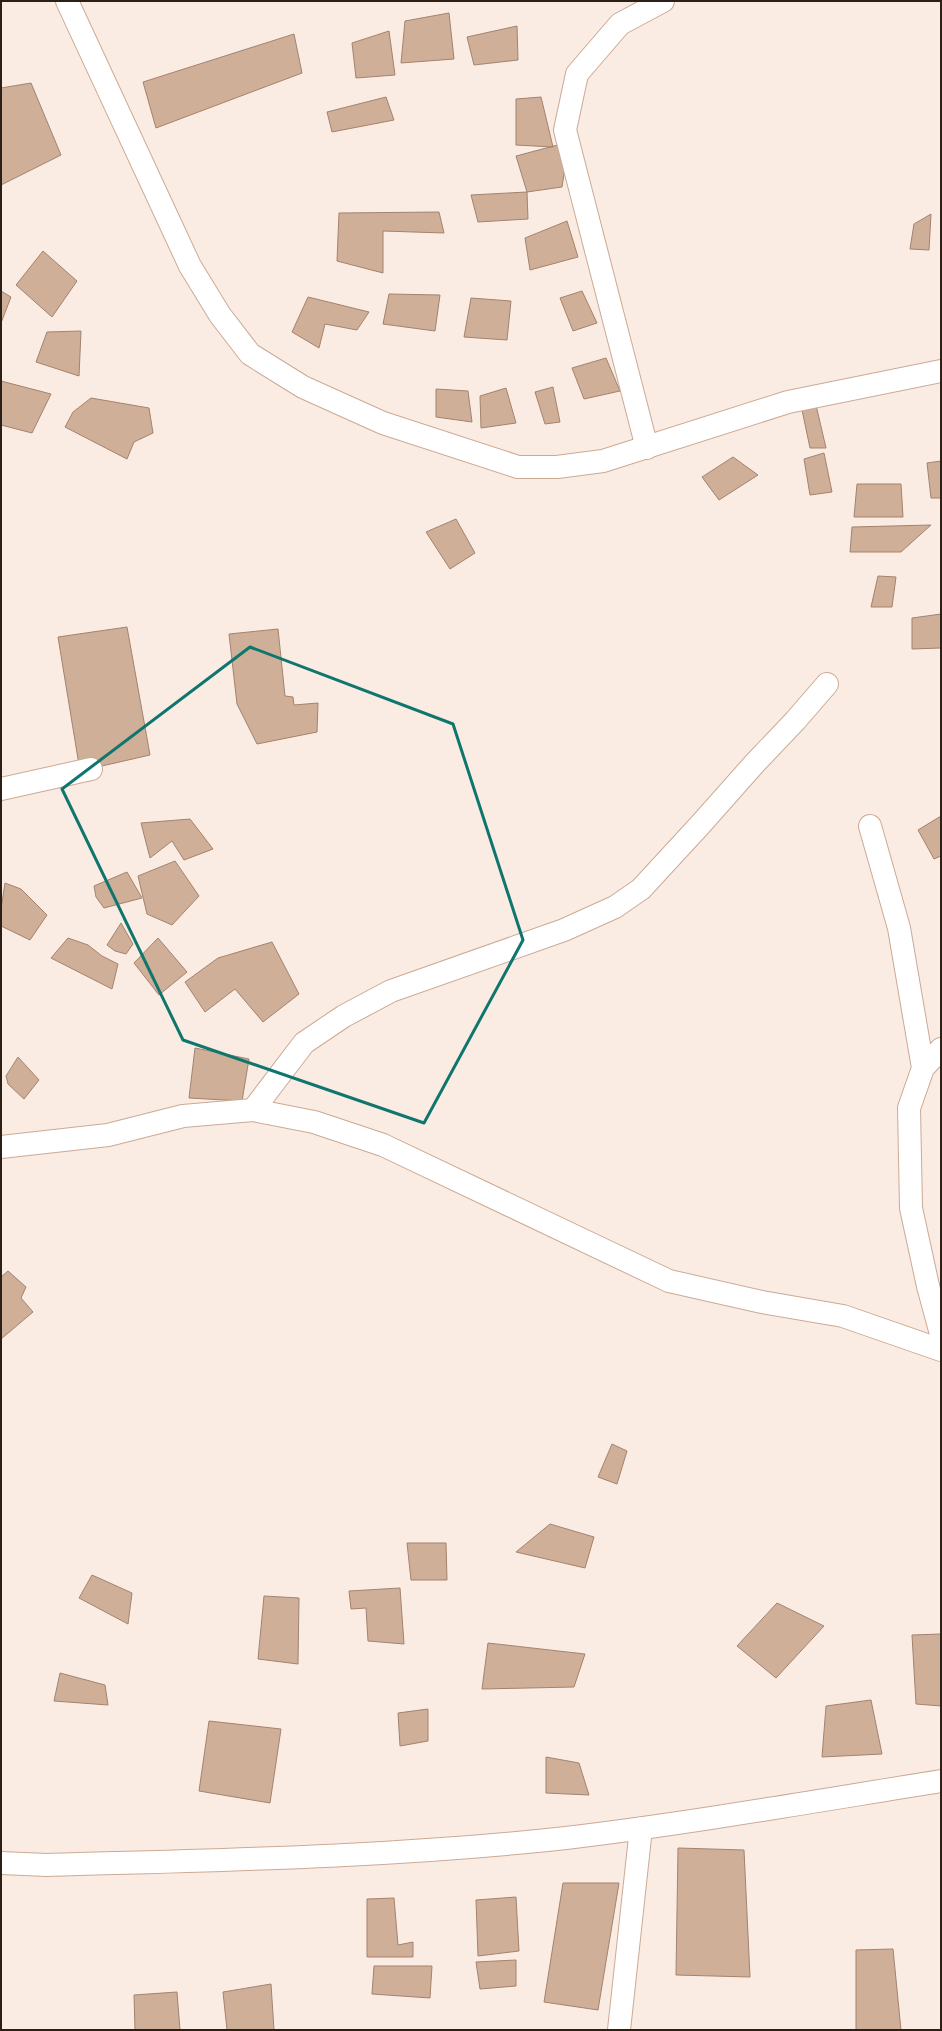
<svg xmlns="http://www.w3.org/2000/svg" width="942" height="2031" viewBox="0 0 942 2031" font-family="Jost,sans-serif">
<rect width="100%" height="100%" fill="#faece3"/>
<path fill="#d0af99" stroke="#a3836e" d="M449 13 454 59 401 63 405 21Z
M517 26 518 60 474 65 467 37Z
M389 31 395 75 356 78 352 43Z
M294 34 302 73 156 128 143 82Z
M31 83 61 155 1 185V88Z
M386 97 394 120 332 132 327 112Z
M541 97 553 147 516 145V99Z
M569 142 562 187 527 192 516 156Z
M527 192 528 219 478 222 471 195Z
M439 212 444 233 383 231V273L337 261 339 213Z
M931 214 929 250 910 249 914 224Z
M567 221 578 257 530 270 525 238Z
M43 251 77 281 52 317 16 285Z
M1 291 11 297 1 323Z
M582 291 597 323 573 331 560 298Z
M389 294 440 295 435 331 383 324Z
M308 297 369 312 357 330 325 324 319 348 292 332Z
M471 298 511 301 507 340 464 337Z
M81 331 79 376 36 362 47 332Z
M606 358 620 391 584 399 572 368Z
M1 381 51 394 32 433 1 425Z
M553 387 560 422 545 424 535 392Z
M506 388 516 423 481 428 480 396Z
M436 389 468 391 472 422 436 417Z
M91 398 149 408 153 433 134 442 127 459 65 427 73 412Z
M816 405 826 448H810L802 410Z
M824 453 832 492 810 495 804 459Z
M733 457 758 475 719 500 702 477Z
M941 461V498H931L927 463Z
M857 484H901L903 517H854Z
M456 519 475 553 450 569 426 532Z
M931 525 901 552H850L852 527Z
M878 576 896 577 892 607H871Z
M941 614V648L912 649V618Z
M127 627 150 755 80 771 58 637Z
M278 629 285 696 293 697 294 705 318 703 317 732 257 744 237 704 229 634Z
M941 816V856L934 859 918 830Z
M190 819 213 849 184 860 172 841 150 858 141 823Z
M175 861 199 896 172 925 147 914 138 876Z
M127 872 142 898 104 908 96 897 94 886Z
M5 883 21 889 47 915 30 940 1 926V909Z
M121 923 133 944 126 954 115 951 107 945Z
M68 938 88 945 102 956 118 964 112 989 51 958Z
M158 938 187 972 159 995 134 963Z
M272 942 299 994 263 1022 235 989 205 1012 185 982 218 958Z
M195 1048 249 1059 242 1101 189 1098Z
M18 1057 39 1080 24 1099 8 1084 6 1076Z
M8 1271 26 1287 21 1298 33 1312 1 1339V1277Z
M612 1444 627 1451 617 1484 598 1477Z
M550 1524 594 1537 585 1568 516 1552Z
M407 1543H446L447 1580H411Z
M92 1575 132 1593 128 1624 79 1598Z
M400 1588 404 1644 368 1641 366 1608 351 1609 349 1591Z
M264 1596 299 1598 298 1664 258 1659Z
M777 1603 824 1626 776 1678 737 1646Z
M941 1634V1706L916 1704 912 1635Z
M488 1643 585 1654 574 1687 482 1689Z
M60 1673 105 1685 108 1705 54 1701Z
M871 1700 882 1754 822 1757 826 1706Z
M428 1709V1741L400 1746 398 1713Z
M209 1721 281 1729 270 1803 199 1791Z
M546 1757 579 1763 589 1795 546 1793Z
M678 1848 744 1850 750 1977 676 1975Z
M563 1883H619L598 2010 544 2002Z
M516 1897 519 1951 478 1956 476 1900Z
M394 1898 398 1945 413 1942V1957H367V1899Z
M893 1949 901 2030H856V1950Z
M516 1960V1986L480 1989 476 1962Z
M374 1966H432L430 1998 372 1994Z
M271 1984 274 2030H227L223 1992Z
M177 1992 180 2030H135L134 1995Z"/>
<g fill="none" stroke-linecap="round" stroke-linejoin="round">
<defs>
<path id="street" d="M67 1 190 266 220 315 250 354 303 387 383 423 518 467H557L603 461 788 402 941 371
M647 448 565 130 577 74 620 24 663 1
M1 789 91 769
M870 826 899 928 923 1068
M941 1049 923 1068 909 1108 911 1208 928 1286 941 1334
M253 1110 304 1043 344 1016 391 991 564 930 615 907 641 889 700 825 755 763 795 721 827 684
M1 1147 108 1135 183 1116 253 1110 314 1122 383 1145 669 1281 762 1302 843 1316 941 1350
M1 1863 47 1865C220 1860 394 1857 566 1838 691 1823 816 1801 941 1781
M619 2030 641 1828"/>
</defs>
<use href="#street" stroke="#cbaa94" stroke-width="24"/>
<use href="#street" stroke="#fff" stroke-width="22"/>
</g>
<path fill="none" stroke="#0f766e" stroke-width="3" stroke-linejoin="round" d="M250 647 453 724 523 940 424 1123 183 1040 62 789Z"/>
<rect width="942" height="2031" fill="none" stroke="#2b1f16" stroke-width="4"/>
</svg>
